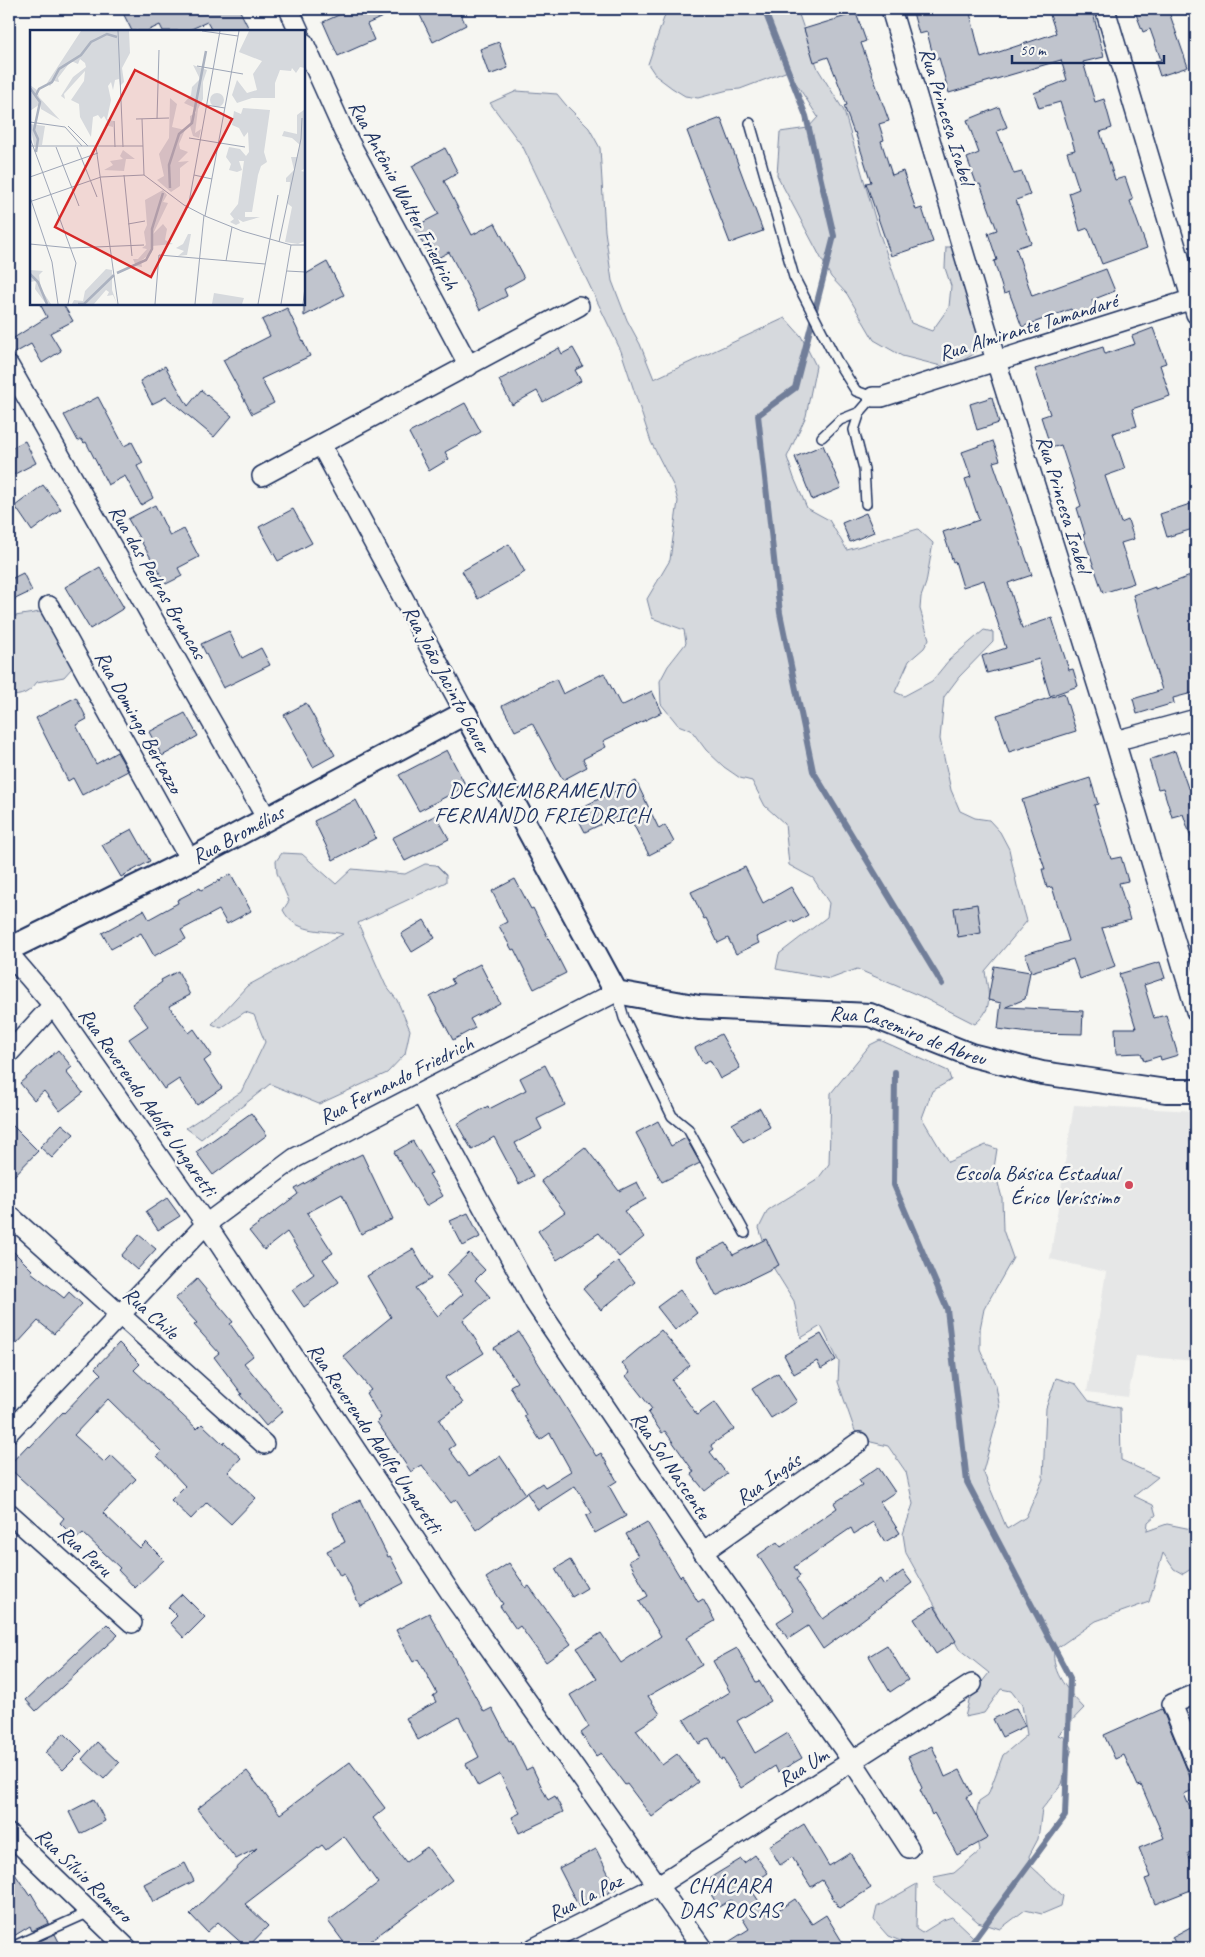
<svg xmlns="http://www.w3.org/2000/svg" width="1205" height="1957" viewBox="0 0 1205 1957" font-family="Caveat,sans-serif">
<rect width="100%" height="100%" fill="#f6f6f2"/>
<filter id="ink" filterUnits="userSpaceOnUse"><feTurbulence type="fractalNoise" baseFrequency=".02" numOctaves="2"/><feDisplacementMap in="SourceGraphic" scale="10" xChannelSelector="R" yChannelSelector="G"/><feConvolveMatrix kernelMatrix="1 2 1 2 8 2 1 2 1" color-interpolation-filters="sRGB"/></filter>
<g filter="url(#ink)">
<path fill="#e6e7e7" d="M1074 1105 1196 1111V1361L1136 1356 1128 1397 1087 1392 1106 1272 1050 1259Z"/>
<path fill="#d6d9dd" stroke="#78849e" d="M667 9H797L818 69 844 111 879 232 911 323 932 331 949 307 951 286 945 268 946 247H955L981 335 974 354 949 368 902 356 874 340 847 294 831 277 777 175 780 132 808 128 818 117 788 71 740 89 728 90 698 98 685 96 672 88 656 76 648 64Z
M517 91 557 94 566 105 589 128 600 148 605 231 612 281 627 320 640 344 654 379 785 318 801 336 816 366 806 416 787 457 794 478 807 508 829 520 847 550 918 529 933 543 926 583 921 597 920 609 929 639 924 648 909 661 895 692 904 696 932 681 949 660 984 630 993 632V642L959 677 944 697 940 739 951 790 960 811 975 818 989 820 1000 832 1009 849 1017 886 1027 921 985 971C988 994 995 1007 975 1024L920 996 857 969 830 979 776 969 779 954 827 917 829 903 813 878 789 865 785 824 765 806 752 781 740 778 724 767 706 750 691 730 678 725 661 704 660 681 668 666 686 643 684 630 652 618 647 599 670 560 678 501 674 487 651 442 621 351 523 147 490 103Z
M40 612 60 636 72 668 64 677 37 682C29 693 22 696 9 696V617Z
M282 853 302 854 336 884 352 869 405 874 425 864 436 865 446 875V882L358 923 386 986 397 1000 410 1030 405 1054 387 1073 319 1104 270 1084 201 1139 186 1128 241 1092 265 1042 254 1015 245 1012 221 1028 212 1024 247 986 343 934C322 929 295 934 283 910L289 901 277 873 276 861Z
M880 1040 948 1071 951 1080 932 1091 922 1118 948 1162 986 1145 997 1149 994 1168 1002 1198 1003 1230 1013 1258 984 1309 980 1329V1349L996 1386 1000 1409 983 1471 1007 1529 1026 1517 1043 1479 1046 1408 1056 1378 1076 1384 1089 1401 1120 1408 1121 1460 1158 1477 1134 1496 1153 1505 1156 1515 1148 1522 1147 1531 1167 1524 1196 1530V1566L1183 1574 1174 1569 1163 1553 1149 1602 1096 1621 1054 1650C1051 1673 1069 1692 1084 1708L1058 1735 1067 1738 1072 1748 1062 1784 1042 1809 1038 1839 1029 1856 1031 1866 1063 1896 1061 1906 1042 1914 1025 1910 1000 1929 978 1922 935 1884 934 1877 954 1873 980 1851 975 1821 979 1801 988 1795 1003 1755 1027 1735 1022 1705 1011 1691 1001 1689 984 1713 965 1717 970 1697 989 1673 959 1649 906 1553 903 1534 913 1504 906 1472 888 1446 871 1442 855 1431 838 1382 839 1362 821 1326 801 1338 794 1301 771 1264 759 1228 768 1210 817 1180 829 1164 831 1093 870 1045Z
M917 1884 916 1929 922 1933 943 1920 952 1917 985 1948H911L908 1944 888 1936 874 1920 877 1907Z"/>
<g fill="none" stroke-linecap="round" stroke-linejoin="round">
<path stroke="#717e99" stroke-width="6" d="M764 9 806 116 834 236 795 388 758 415 780 613 813 771 942 984
M895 1072 894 1185 947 1309 967 1482 1070 1678 1065 1816 968 1948"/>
</g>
<path fill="#c0c4cd" stroke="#1b2f5e" d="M133 9H239L250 31H212L207 22 187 31H163L160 25 147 31H132L123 13Z
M352 9H400L367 24 374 40 338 56 323 22Z
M417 9H458L466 25 433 42Z
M912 9H969L981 58 1056 33 1048 9H1092L1104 57 1083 62 1095 102 1104 99 1112 128 1100 132 1115 180 1125 177 1133 200 1130 201 1147 248 1102 264 1088 228 1080 231 1069 193 1079 189 1067 152 1075 150 1060 102 1039 108 1034 93 1067 80 1061 60 949 93 939 58 934 59 927 32 919 34Z
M1134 9H1168L1188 67 1160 76 1155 61 1161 60 1150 29 1143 32Z
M856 13 866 41 861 43 889 121 879 124 884 140 881 141 892 175 903 171 916 210 922 208 933 242 891 256 866 183 871 182 855 132 854 133 844 106 847 105 828 57 814 62 804 29Z
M499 42 508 68 489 75 480 49Z
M999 107 1007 127 997 131 1014 174 1022 172 1030 195 1016 200 1031 243 1016 248 1032 296 1106 269 1115 291 1092 300 1096 312 1075 320 1071 309 1022 327 1009 292 1004 294 994 261 997 260 988 233 997 230 980 184 977 185 967 158 979 153 967 120Z
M721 118 763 231 730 243 687 131Z
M445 148 458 173 444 181 472 235 495 223 524 278 504 289 507 296 480 310 449 252 432 261 414 227 439 214 412 166Z
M327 262 344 295 304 316V275Z
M40 304H63L73 321 50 333 61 351 42 363 31 344 13 354 9 346V341L47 317Z
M287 308 310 356 261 379 274 403 252 414 223 360 270 336 262 320Z
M1153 328 1166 363 1160 365 1170 396 1132 409 1137 426 1113 433 1125 469 1105 476 1121 523 1128 520 1134 539 1121 543 1134 583 1103 593 1083 535 1085 534 1077 508 1081 506 1061 445 1051 448 1041 417 1050 414 1035 369 1103 347 1105 354 1135 344 1132 336Z
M559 348 562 354 573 348 583 366 575 370 581 381 543 402 537 391 512 405 499 380Z
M165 366 188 406 201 390 232 416 214 437 166 397 152 404 140 381Z
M98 397 124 446 132 442 143 463 137 466 153 498 141 505 125 476 108 485 86 442 84 443 81 439 78 441 64 415Z
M992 397 999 423 977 430 970 404Z
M465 403 481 432 445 452 449 459 429 471 409 433Z
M25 441 36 463 9 477V449Z
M993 441 1000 460 993 462 1032 575 1008 583 1022 628 1052 618 1069 670 1073 669 1078 686 1050 696 1039 659 987 673 982 656 1006 648 984 580 963 587 955 561 953 562 943 532 979 520 965 479 971 477 962 452Z
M823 445 841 488 812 500 795 457Z
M43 485 61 509 32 531 15 506Z
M1196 502V528L1167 537 1160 514Z
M155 505 170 536 184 529 199 557 178 568 182 576 166 584 128 519Z
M293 509 312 543 278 561 259 527Z
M866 513 874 532 850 542 842 523Z
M509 544 525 572 478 599 462 571Z
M100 567 124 608 90 629 65 587Z
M23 573 32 591 9 602V580Z
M1196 574V692L1173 698 1174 703 1137 714 1133 699 1162 690 1133 595 1155 587V589Z
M229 631 242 658 261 648 270 665 223 688 201 644Z
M604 673 621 706 652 691 662 712 603 741 606 747 583 759 587 767 563 780 532 723 515 731 502 706 556 679 563 694Z
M1064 693 1076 731 1009 752 997 715Z
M76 697 87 719 76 725 96 764 117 752 128 771 82 795 73 778 68 781 36 718Z
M306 703 335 755 313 767 284 715Z
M185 713 198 736 162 756 149 732Z
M447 750 466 786 419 811 399 775Z
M1175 751 1188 788 1196 786V843H1193L1183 814 1172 817 1163 788 1158 789 1149 760Z
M1090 778 1098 804 1094 805 1111 859 1121 857 1128 881 1119 883 1130 920 1102 928 1115 966 1080 979 1073 959 1031 972 1025 954 1069 941 1052 887 1047 888 1042 869H1045L1022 800Z
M636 781 659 829 665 825 674 842 649 855 627 812 585 832 574 811Z
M356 800 376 838 333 860 314 821Z
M436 815 449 839 405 861 392 838Z
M132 829 150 861 121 877 102 845Z
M745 867 763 903 791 887 808 915 794 923 793 920 756 937 759 943 736 954 728 938 718 943 706 918 704 919 691 892Z
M231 874 251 911 227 924 219 910 181 930 186 939 154 956 141 933 111 949 102 933 144 910 149 919 178 903 177 900 200 888 201 890Z
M515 879 531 909 533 908 566 973 534 989 514 949 512 950 499 926 507 922 492 891Z
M977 904 981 933 958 937 954 908Z
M424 920 435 938 412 952 401 934Z
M1160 962 1165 978 1144 985 1154 1018 1166 1015 1178 1055 1161 1060 1160 1056 1144 1061 1141 1053 1116 1054 1115 1028H1136L1119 974Z
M480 964 500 1003 470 1019 475 1028 453 1040 430 997 454 984 451 979Z
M994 966 1030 972 1025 999 1006 1007 1083 1011 1082 1034 1030 1033 998 1029 1001 1003 988 1000Z
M178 971 190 995 169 1006 189 1033 194 1029 212 1055 204 1061 222 1088 197 1105 179 1079 164 1089 129 1039 148 1026 132 1004 162 982 161 980Z
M721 1034 740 1068 720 1079 710 1060 703 1063 695 1048Z
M58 1050 72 1067 66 1072 83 1093 60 1111 44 1091 34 1100 20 1083Z
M545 1065 565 1105 537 1119 542 1129 515 1143 533 1176 519 1184 494 1137 472 1150 457 1124 488 1106 489 1109 526 1090 520 1078Z
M760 1108 770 1127 743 1142 732 1124Z
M251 1113 267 1135 213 1175 196 1152Z
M658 1121 671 1146 686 1138 700 1163 662 1182 636 1133Z
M9 1122 38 1151 9 1181Z
M62 1124 74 1134 52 1158 40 1147Z
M413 1141 432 1173 429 1174 443 1196 426 1206 394 1152Z
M585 1147 619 1191 637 1182 646 1199 624 1211 644 1237 619 1257 599 1233 557 1260 538 1231 565 1212 541 1181Z
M362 1154 393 1219 361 1234 342 1194 307 1213 333 1253 323 1259 339 1282 304 1307 292 1290 314 1274 287 1232 264 1250 249 1231 298 1194 295 1189 325 1172Z
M167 1198 180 1216 158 1230 146 1212Z
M468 1213 480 1237 463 1246 450 1221Z
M139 1235 156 1249 137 1270 121 1256Z
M766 1239 779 1265 716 1296 697 1257 726 1243 733 1255Z
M9 1247 32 1270 31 1272 64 1298 69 1292 82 1304 54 1334 38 1321 17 1344 9 1337Z
M413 1249 431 1279 415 1288 438 1316 463 1294 446 1275 469 1253 485 1270 475 1280 490 1297 463 1320 484 1353 445 1378 463 1403 439 1420 455 1445 449 1449 469 1476 500 1456 526 1494 476 1530 456 1499 451 1503 422 1465 411 1472 377 1422 381 1418 366 1393 371 1390 343 1356 391 1317 367 1276Z
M618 1261 635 1282 601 1310 583 1289Z
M197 1279 233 1322 230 1324 253 1356 244 1363 283 1411 266 1426 240 1395 242 1394 214 1357 219 1353 194 1325 197 1323 175 1299Z
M680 1290 697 1313 675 1330 657 1307Z
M661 1330 690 1365 672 1380 697 1415 715 1402 734 1429 711 1445 714 1449 710 1452 727 1474 705 1491 691 1474 694 1472 665 1431 662 1433 648 1413 652 1409 626 1376 630 1373 622 1363Z
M519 1332 596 1456 601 1453 617 1481 609 1486 626 1516 595 1533 586 1516 592 1513 575 1486 538 1510 527 1493 542 1483 545 1487 571 1471 550 1433 540 1440 524 1416 526 1415 510 1386 517 1382 494 1348Z
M821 1334 836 1360 821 1369 817 1361 794 1374 784 1355Z
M119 1343 140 1364 134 1370 197 1429 202 1424 223 1444 224 1442 241 1458 228 1472 256 1498 231 1524 207 1502 191 1519 171 1500 185 1486 157 1456 162 1452 108 1399 74 1435 104 1462 111 1455 136 1479 103 1513 140 1548 146 1542 164 1560 135 1588 118 1570 120 1568 83 1533 76 1539 60 1523 64 1518 9 1468V1465L28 1445 30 1447 63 1412 64 1413 101 1374 95 1368Z
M778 1373 797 1402 771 1418 752 1389Z
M878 1467 895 1492 880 1502 900 1533 885 1542 873 1522 854 1534 851 1528 794 1567 800 1576 796 1579 823 1619 880 1579 884 1585 903 1571 912 1583 823 1649 808 1626 788 1639 777 1622 794 1611 758 1555 777 1542 781 1547 837 1508 834 1503 862 1485 859 1480Z
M360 1500 388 1557 390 1556 404 1583 360 1606 344 1574 340 1576 327 1551 345 1542 332 1513Z
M647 1522 680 1577 682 1575 698 1602 703 1599 715 1621 686 1638 702 1665 648 1696 660 1714 636 1730 662 1765 677 1754 698 1782 652 1817 627 1784 625 1785 601 1753 596 1756 581 1733 589 1727 570 1695 597 1679 577 1648 601 1633 621 1663 661 1636 639 1601 648 1596 629 1561 638 1556 626 1534Z
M570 1560 587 1588 572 1597 555 1569Z
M509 1563 526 1588 529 1586 571 1644 546 1662 520 1626 516 1629 500 1606 503 1604 486 1578Z
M182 1594 205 1617 184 1638 170 1623 177 1616 168 1607Z
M934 1606 956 1641 936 1654 914 1619Z
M429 1613 484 1712 492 1708 509 1741 511 1740 526 1770 532 1767 548 1800 555 1796 563 1812 519 1833 512 1817 520 1813 500 1774 478 1786 466 1764 479 1757 459 1717 418 1740 406 1718 436 1702 433 1696 437 1693 418 1659 413 1662 396 1630Z
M107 1624 118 1635 36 1711 26 1700Z
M887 1645 908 1680 890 1692 869 1656Z
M737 1648 756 1682 759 1681 771 1701 737 1721 755 1753 788 1733 802 1758 778 1772 775 1766 741 1788 723 1759 721 1760 709 1738 699 1744 684 1720 730 1692 713 1661Z
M1016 1708 1025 1726 1002 1737 993 1719Z
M1162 1709 1195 1789 1184 1794 1196 1822V1850L1188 1853 1196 1877V1888L1155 1904 1145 1879 1151 1877 1139 1848 1164 1838 1141 1785 1138 1786 1124 1755 1115 1759 1104 1735Z
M64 1733 82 1751 63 1770 45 1753Z
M97 1742 119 1763 104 1779 82 1759Z
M932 1746 945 1777 960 1770 972 1794 966 1797 988 1838 957 1855 934 1813 932 1815 920 1790 922 1788 908 1757Z
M350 1762 385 1808 373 1818 406 1862 427 1847 452 1880 361 1948H348L328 1921 378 1883 344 1836 326 1850 322 1845 245 1904 268 1926 247 1948 218 1922 207 1932 190 1914 257 1848 236 1859 197 1809 247 1771 280 1814Z
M94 1799 105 1821 80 1834 69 1812Z
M804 1824 829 1866 850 1853 871 1888 839 1908 822 1880 811 1887 792 1857 780 1865 769 1846Z
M596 1849 616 1889 579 1907 559 1868Z
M755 1855 768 1873 755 1882 756 1884 750 1888 769 1916 795 1899 812 1924 826 1915 843 1943 833 1948H719L749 1929 731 1900 719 1907 703 1882 741 1859 744 1863Z
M185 1863 194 1881 153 1902 144 1884Z
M9 1865 29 1895 31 1893 49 1923 32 1931 30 1926 9 1939Z
M1196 1924V1948H1178L1172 1937Z
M55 1934 62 1948H40L38 1942Z"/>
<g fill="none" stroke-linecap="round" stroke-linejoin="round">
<defs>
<path id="service" d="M750 123 794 277 837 361 856 391 873 397 860 412 854 430 864 469 866 504
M822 437 840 420 860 412
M617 993 624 1018 672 1116 688 1129 745 1233
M16 1945 90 1912"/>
<path id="minor" d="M289 9 299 31
M891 9 996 361 1115 741 1196 1011
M1105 9 1196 314
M304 43 344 132 469 366
M9 366 267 819
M873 397H882L1196 298
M321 445 465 713
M262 476 579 306
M49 606 190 860
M1115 741 1196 719
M9 954 53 1005 206 1224 452 1595 702 1948
M9 1053 53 1005
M421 1093 535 1303 703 1552 853 1762 909 1848
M9 1215 264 1444
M9 1432 206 1224 295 1158 616 992
M9 1513 132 1623
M703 1552 859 1442
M1196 1694 1172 1704 1196 1763
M9 1834 127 1948
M534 1948 657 1886 972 1684"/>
<g id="tertiary">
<path id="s1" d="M9 949 190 860 465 713 616 992 699 1007 870 1015 971 1055 1042 1073 1166 1091H1196"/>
</g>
</defs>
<use href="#service" stroke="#1b2f5e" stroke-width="12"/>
<use href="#minor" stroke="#1b2f5e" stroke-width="22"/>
<use href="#tertiary" stroke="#1b2f5e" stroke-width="26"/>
<use href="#service" stroke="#f6f6f2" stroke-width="9"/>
<use href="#minor" stroke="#f6f6f2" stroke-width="19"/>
<use href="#tertiary" stroke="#f6f6f2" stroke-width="22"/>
</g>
</g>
<circle fill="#d1495b" stroke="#f6f6f2" stroke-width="2" cx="1129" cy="1185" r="5"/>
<g text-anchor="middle" stroke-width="5" stroke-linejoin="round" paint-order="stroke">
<g font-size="21" fill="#1b2f5e" stroke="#f6f6f2">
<text transform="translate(947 116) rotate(73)" y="7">Rua Princesa Isabel</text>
<text transform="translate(404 195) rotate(62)" y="7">Rua Antônio Walter Friedrich</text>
<text transform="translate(1028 327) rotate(-17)" y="7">Rua Almirante Tamandaré</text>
<text transform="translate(1064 504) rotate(73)" y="7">Rua Princesa Isabel</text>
<text transform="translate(158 582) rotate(60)" y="7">Rua das Pedras Brancas</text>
<text transform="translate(447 679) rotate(62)" y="7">Rua João Jacinto Gauer</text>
<text transform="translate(139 722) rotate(61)" y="7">Rua Domingo Bertazzo</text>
<text dy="7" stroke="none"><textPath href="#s1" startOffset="256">Rua Bromélias</textPath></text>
<text dy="7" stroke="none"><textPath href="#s1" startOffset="1128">Rua Casemiro de Abreu</textPath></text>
<text transform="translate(396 1080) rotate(-27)" y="7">Rua Fernando Friedrich</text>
<text transform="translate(148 1102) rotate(55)" y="7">Rua Reverendo Adolfo Ungaretti</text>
<text transform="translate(151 1313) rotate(42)" y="7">Rua Chile</text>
<text transform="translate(375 1438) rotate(56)" y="7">Rua Reverendo Adolfo Ungaretti</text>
<text transform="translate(671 1465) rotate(56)" y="7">Rua Sol Nascente</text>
<text transform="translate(768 1479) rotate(-35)" y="7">Rua Ingás</text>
<text transform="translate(85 1551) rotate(42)" y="7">Rua Peru</text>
<text transform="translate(803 1767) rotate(-32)" y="7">Rua Um</text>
<text transform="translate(84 1875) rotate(44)" y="7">Rua Sílvio Romero</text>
<text transform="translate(585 1897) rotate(-27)" y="7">Rua La Paz</text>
</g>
<g font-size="21" fill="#1b2f5e" stroke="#f6f6f2" text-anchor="end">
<text x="1119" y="1180">Escola Básica Estadual<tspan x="1119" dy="24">Érico Veríssimo</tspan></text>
</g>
<g font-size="22" letter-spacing="1" fill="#1b2f5e" stroke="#f6f6f2">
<text x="542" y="797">DESMEMBRAMENTO<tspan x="542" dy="25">FERNANDO FRIEDRICH</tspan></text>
<text x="730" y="1892">CHÁCARA<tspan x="730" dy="25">DAS ROSAS</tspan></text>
</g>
</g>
<g transform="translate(30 30)">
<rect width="275" height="275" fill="#f6f6f2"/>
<path d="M51 1H99L100 23 92 38 94 52 90 56 89 49 85 50 83 60 81 52 78 56 81 70 77 89 83 91V97L75 95 78 93 74 86 71 89 68 85 63 87 61 107 50 87 49 74 41 70 54 51 55 41 34 64 35 69 31 66 43 47 56 37 55 33 50 29 48 34 41 31 28 48 29 52 24 51 20 56 17 53ZM219 1H275V38L270 37 266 43 262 38 261 41 250 40 245 53V68H222L207 73 202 65 207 50 217 63 227 60 223 44 232 31 209 22ZM163 35 177 40 173 52V69L168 79 165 103 171 99 169 108 163 106 160 96V86L166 83 165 78 154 73 161 65 162 57 170 49ZM0 55 7 60 9 67 30 90 11 79 10 74 0 81V62L4 63ZM180 70a7 7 0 1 1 14 0a7 7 0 1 1-14 0ZM140 68 147 74 142 97 155 100 149 114 150 119 158 122 148 132 159 131 150 138V156L141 162 127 150 134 146 129 124 139 108ZM213 78 240 80 234 122 237 132 231 136 228 145 222 182H215V187H230L213 192 208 189 210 193 206 195 200 192 204 189 200 184 208 174 214 131H209L212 140 207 142 199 140 201 134 196 127 199 117 210 119 216 126 219 122 218 102 214 107 209 98 202 95 204 81 211 84ZM275 79V138L271 141 275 142V211L268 214 255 212 262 177 258 174 260 152H256V148L264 140 261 127H267L270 115 262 108 252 106 254 101 267 104V85ZM0 94 15 96 12 115H4ZM93 120 105 129H96L94 141 74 140 83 135 80 131 93 129 90 126ZM133 160 137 165 133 172 138 173 123 204 133 194 137 199 135 210 143 214 122 216V222L111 231 112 237 106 236 103 229H108L117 219 112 218 116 215 114 202 117 195 115 170ZM158 204H161L157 225 148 226 154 221 146 218 153 214ZM76 239 82 240V260L87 274 83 265 77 266 79 262 76 260 64 274H42L44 270 53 271 55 261ZM0 240 13 241 9 245 11 259 21 274H16L5 259 6 251 0 252ZM184 263 214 268 212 274H182Z" fill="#d6d9dd"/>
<path fill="none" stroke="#abb2c0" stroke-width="2.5" d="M0 58 10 72 4 100 8 109 6 122M6 65 9 59 22 52 29 39 51 25 61 12 77 4 87 7M140 158 139 135 149 104 162 93 176 21M87 243 116 230 122 219V199L133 163M0 244 8 252 17 274M48 274H54L84 245"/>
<path fill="none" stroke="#9ea6b7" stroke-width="1" d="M88 1 93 117M172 1 208 6M167 36 213 44M176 75 195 78M106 89 139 88M112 89 114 145M127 89 129 20M84 91 85 117M0 92 35 97 52 116M38 96 58 116M0 108 46 233 38 274M159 108 215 117M0 116H113M26 117 49 176M47 117 67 167M66 117 88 274M94 145 102 226M114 145 154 175 175 186 212 201 261 215H275M164 145 182 149M0 147 68 123M0 167 22 232 28 274M2 171 71 147 114 145M158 178 190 1M175 186 209 1M98 194 115 191M249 212 271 109 272 88M0 214 41 218 114 215M196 231 202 197M257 241 275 242M125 274 129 225 235 234M165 274 174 185M228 274 248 165M251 274 261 215M273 274 275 257"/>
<path fill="#d62828" fill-opacity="0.15" stroke="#d62828" stroke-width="2.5" d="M105 40 202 89 121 247 25 197Z"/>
<rect width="275" height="275" fill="none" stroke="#1b2f5e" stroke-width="2.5"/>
</g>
<rect width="1205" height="1957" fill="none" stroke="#f6f6f2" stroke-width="30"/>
<rect x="15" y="15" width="1175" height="1927" fill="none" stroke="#1b2f5e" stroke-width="2" filter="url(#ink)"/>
<path d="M1012 55v8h152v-8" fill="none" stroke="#1b2f5e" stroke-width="2.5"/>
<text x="1020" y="55" font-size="15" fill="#1b2f5e" stroke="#f6f6f2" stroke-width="4" paint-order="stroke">50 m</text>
</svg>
